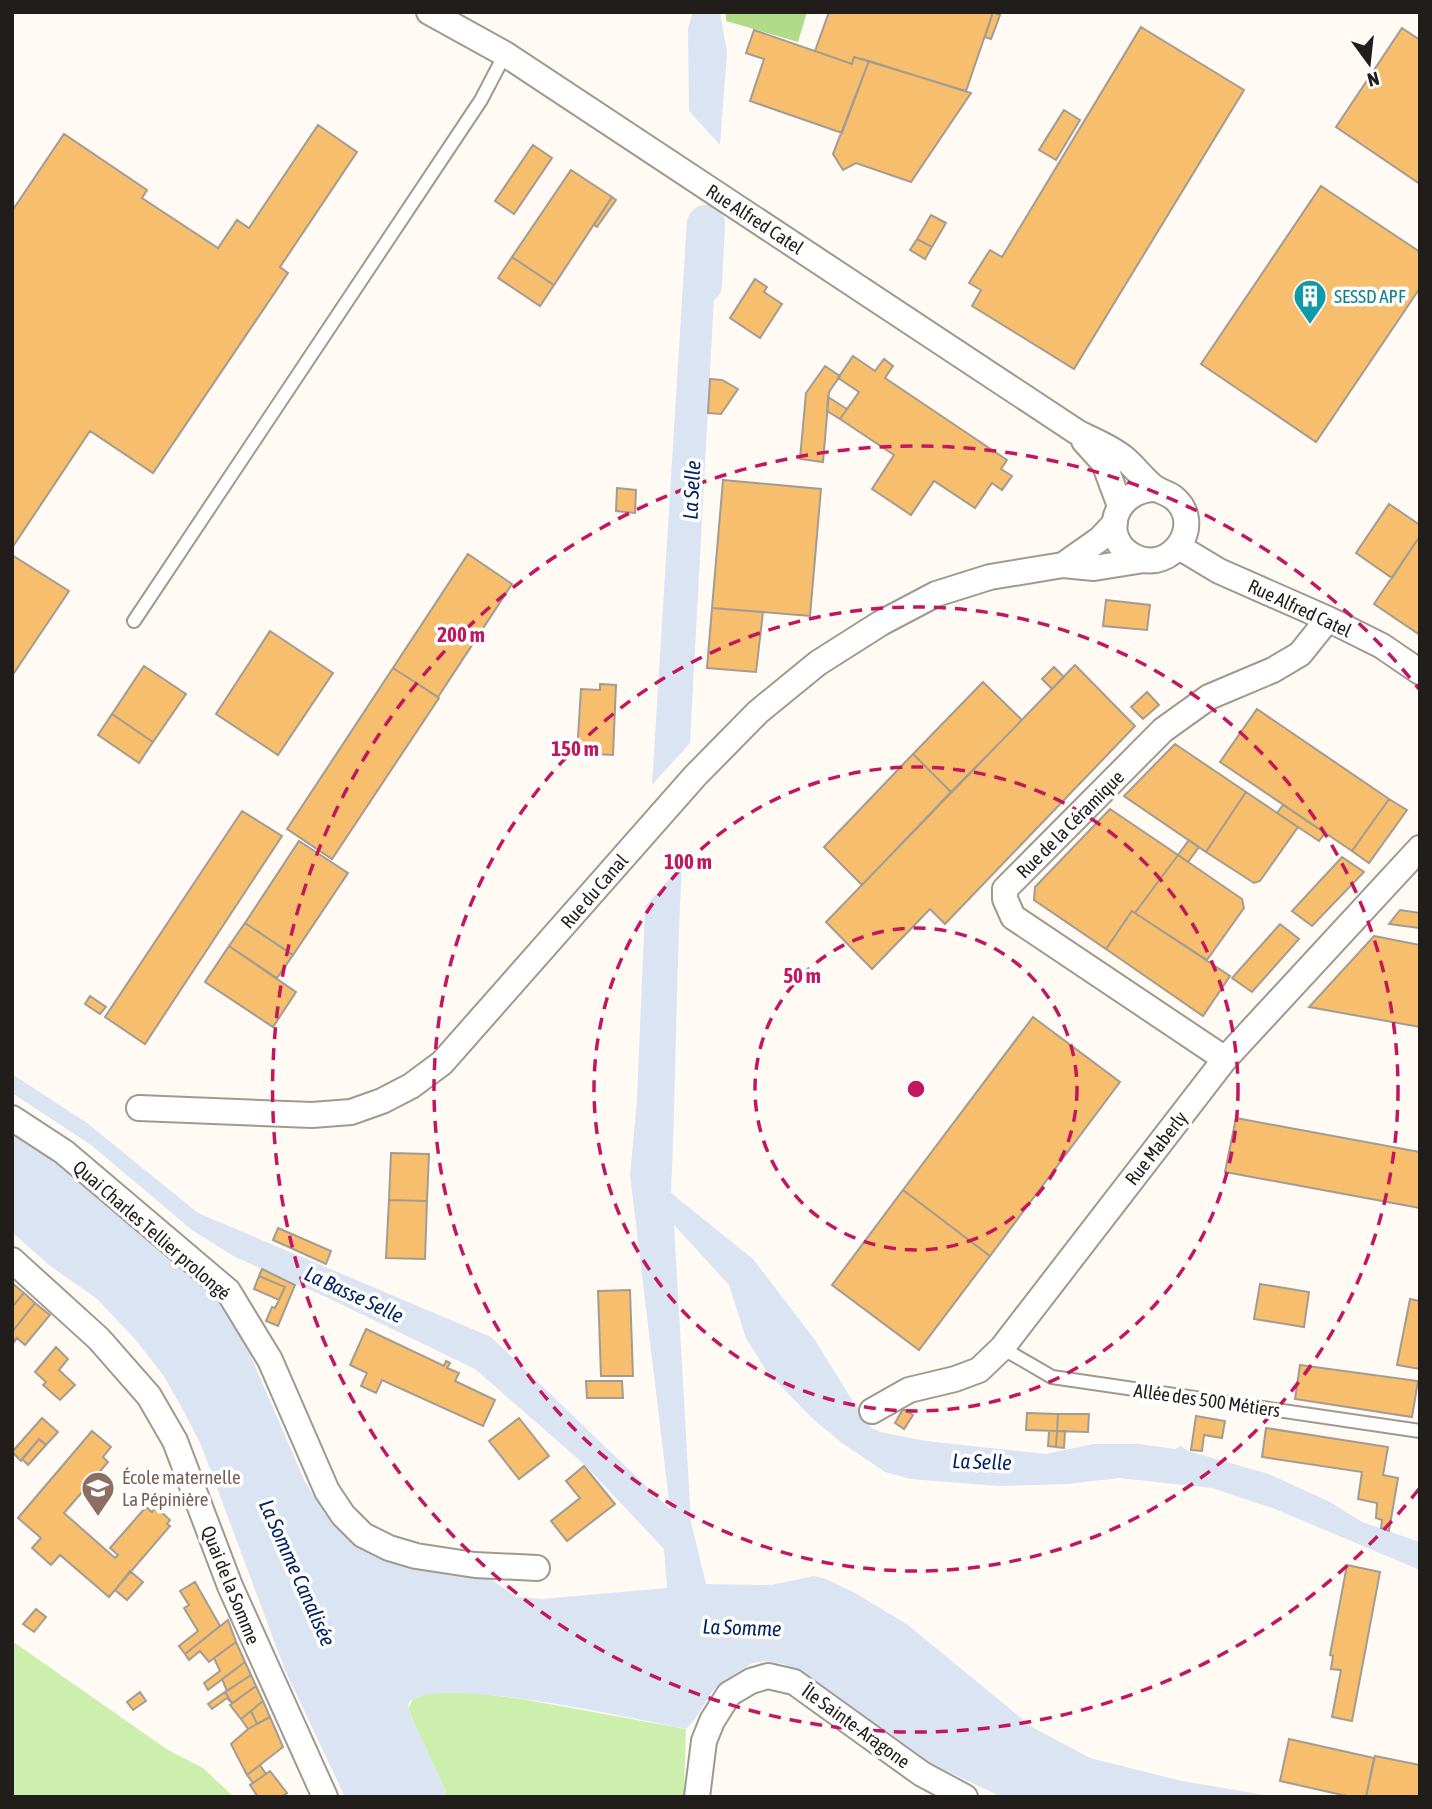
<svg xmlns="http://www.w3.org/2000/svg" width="1432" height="1809" viewBox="0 0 1432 1809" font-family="'Asap Condensed',sans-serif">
<rect width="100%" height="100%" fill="#fffaf4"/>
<path fill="#ccefae" d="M12 1641 168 1750 203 1768 234 1797H12Z
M468 1692 522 1699 686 1729 684 1797H448L408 1709 413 1699 426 1693Z"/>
<path fill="#b0db89" d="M726 12H807L798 42 726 21Z"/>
<path fill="#dbe4f3" d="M693 12H720L727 53 720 145 689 111 688 28Z
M687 219 717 240 690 743 652 785Z
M682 864C676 974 676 1084 671 1193L753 1259 815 1340 855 1405 864 1412 870 1427 880 1432 926 1441 1046 1454 1093 1444H1139L1175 1449 1181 1446 1188 1451 1269 1474 1330 1502 1362 1522 1420 1542V1570L1275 1509 1212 1488 1119 1478 1068 1484 999 1486 911 1479 885 1472 842 1443 814 1420 767 1372 746 1338 729 1285 674 1225 691 1522 706 1584 771 1585 814 1576 826 1579 855 1593 908 1625 1032 1727 1090 1758 1182 1781 1276 1797H1002L919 1758 805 1676 783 1664 765 1661 752 1663 722 1682 714 1689 695 1719 686 1729C640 1720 439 1674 409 1702L408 1709 448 1797H345L285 1670 201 1445 182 1408 163 1375 135 1339 97 1299 49 1265 12 1232V1132L58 1165 196 1279 222 1305 242 1336 305 1482 326 1515 341 1530 383 1557 399 1564 420 1569 488 1577 516 1597 542 1599 667 1588 664 1549 585 1465 475 1369 328 1298 235 1257 192 1230 91 1145 12 1093V1074L87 1123 198 1213 491 1337 670 1509 630 1175 637 1101 645 907Z"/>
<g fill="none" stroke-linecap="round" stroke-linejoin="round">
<path stroke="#dbe4f3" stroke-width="38" d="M703 285 706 224"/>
</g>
<path fill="#f7be6d" stroke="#a39c92" stroke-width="2" d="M829 12H993L966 91 854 57 852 64 815 51Z
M993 12 1000 15 991 39 985 37Z
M1141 27 1244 90 1074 369 972 306 981 290 969 283 990 250 1002 257Z
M1402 28 1420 40V184L1336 127Z
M754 30 852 64 854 57 869 61 842 133 750 101 764 59 746 53Z
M869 61 971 93 911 182 856 163 843 170 833 154Z
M1064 110 1080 120 1056 160 1039 150Z
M318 125 357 152 280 267 288 273 153 473 90 431 12 548V211L64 134 147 190 142 198 218 248 237 220 249 228Z
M533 145 552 158 514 214 495 201Z
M571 170 612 197 554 285 512 257Z
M1321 186 1420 252V288L1316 442 1201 364Z
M612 197 616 200 597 227 594 225Z
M931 215 946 223 932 247 917 239Z
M917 239 932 247 925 259 910 250Z
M512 257 554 285 540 306 498 278Z
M755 279 767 287 764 292 782 304 760 338 730 318Z
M853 356 875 371 884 359 893 366 885 378 1007 460 1001 469 1012 476 1002 490 992 483 975 508 934 481 911 515 872 489 894 455 840 419 859 392 838 378Z
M825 366 840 376 829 392 823 462 800 459 806 393Z
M710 379 722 380 738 389 721 414 708 413Z
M828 397 847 409 840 419 827 411Z
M723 480 821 489 810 616 712 608Z
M617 488 636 490 635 513 616 511Z
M1389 504 1420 525V536L1392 578 1356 553Z
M1420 536V635L1374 604Z
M468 554 512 584 438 697 393 668Z
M12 555 69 591 12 676Z
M1106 600 1150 605 1147 630 1103 626Z
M712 608 763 612 756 672 707 668Z
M270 631 333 673 278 755 216 714Z
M1075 665 1135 726 945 924 930 909 872 969 826 922Z
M144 666 186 694 153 742 112 714Z
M1054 667 1064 677 1052 689 1042 679Z
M393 668 439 698 332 859 287 829Z
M983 682 1022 720 951 792 913 754Z
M600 684 616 685 613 755 577 753 581 689 600 690Z
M1147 692 1159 705 1143 719 1131 707Z
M1257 709 1389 799 1352 851 1220 762Z
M112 714 153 742 139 763 98 735Z
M1175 744 1246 792 1206 852 1124 796Z
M913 754 951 792 862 885 824 847Z
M1246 792 1298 827 1260 881 1254 883 1206 852Z
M1389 799 1407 810 1369 863 1352 851Z
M1283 805 1325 833 1319 841 1277 813Z
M1110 809 1178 855 1135 913 1132 911 1106 949 1034 900 1035 887Z
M242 811 282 836 145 1044 105 1017Z
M1189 840 1199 847 1188 862 1178 855Z
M299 841 348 873 293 955 245 923Z
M1178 855 1242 899 1244 908 1207 960 1135 913Z
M1342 857 1364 872 1312 926 1292 911Z
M1400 910 1420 913V928L1389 924Z
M1132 911 1230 976 1203 1016 1106 949Z
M245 923 293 955 277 978 229 946Z
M1280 924 1299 939 1252 992 1232 978Z
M1374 936 1420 945V1027L1309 1007Z
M229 946 296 992 273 1027 205 982Z
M90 996 106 1007 100 1014 85 1004Z
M1033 1017 1120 1082 990 1256 903 1190Z
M1236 1118 1420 1152V1208L1225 1172Z
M391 1153 429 1154 427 1201 389 1200Z
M903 1190 990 1256 919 1350 832 1285Z
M389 1200 427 1201 425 1259 386 1258Z
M278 1228 331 1251 326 1264 273 1240Z
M262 1269 295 1285 278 1326 266 1321 272 1307 275 1308 285 1287 259 1276Z
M259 1276 285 1287 279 1300 254 1289Z
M12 1283 24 1293 12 1307Z
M1260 1284 1309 1292 1304 1327 1254 1319Z
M630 1290 633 1376H601L598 1291Z
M24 1293 35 1303 12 1332V1307Z
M1410 1299 1420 1301V1369L1397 1365Z
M35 1303 50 1315 25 1345 17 1338 14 1342 12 1332Z
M366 1329 444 1366 446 1361 450 1363 447 1368 459 1373 455 1381 495 1400 483 1426 382 1380 376 1393 361 1386 367 1373 350 1365Z
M56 1347 68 1359 59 1370 75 1385 60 1400 43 1385 46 1382 35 1372Z
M1300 1365 1418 1381 1412 1417 1295 1399Z
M586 1381H622L623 1398H587Z
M903 1409 913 1415 904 1429 895 1423Z
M1027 1413 1058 1414 1057 1431 1026 1430Z
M1058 1414H1089L1088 1432 1057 1431Z
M1196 1416 1225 1421 1222 1438 1204 1435 1202 1451 1191 1450Z
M42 1418 58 1432 46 1445 39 1439 21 1461 12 1452Z
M519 1418 549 1456 519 1479 489 1441Z
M1266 1428 1388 1447 1383 1475 1398 1478 1389 1531 1381 1528 1382 1520 1376 1518 1377 1503 1358 1499 1362 1472 1262 1457Z
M92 1431 111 1447 103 1457 108 1462 64 1513 115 1558 118 1555 110 1548 146 1507 152 1512 156 1507 170 1520 167 1524 170 1526 109 1597 60 1555 51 1565 32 1548 41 1538 18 1518Z
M1049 1431H1057L1056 1447 1048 1446Z
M1057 1431H1065L1064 1448 1056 1447Z
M39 1439 46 1445 28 1465 22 1459Z
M584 1466 615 1504 567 1541 551 1521 580 1498 566 1481Z
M1347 1565 1380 1572 1352 1721 1332 1717 1341 1670 1331 1669 1333 1656 1330 1655Z
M130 1571 143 1582 127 1600 115 1590Z
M195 1582 220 1626 185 1654 179 1646 198 1631 184 1608 189 1605 180 1591Z
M36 1609 46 1617 34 1632 23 1624Z
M228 1620 236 1642 209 1662 200 1651 189 1660 185 1654Z
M236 1642 245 1662 208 1690 204 1683 220 1671 214 1658Z
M245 1662 251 1675 227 1691 222 1679Z
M251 1675 256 1686 232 1703 225 1692Z
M256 1686 263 1701 241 1719 230 1705Z
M140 1692 146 1701 133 1710 127 1702Z
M225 1692 232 1703 227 1698 212 1709 208 1704Z
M263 1701 270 1717 257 1724 251 1711Z
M251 1711 257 1724 248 1729 241 1719Z
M270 1717 283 1747 247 1775 231 1744 248 1729Z
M1289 1739 1374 1758 1366 1797H1351L1280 1781Z
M1375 1756 1420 1765V1797H1366Z
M260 1765 266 1774 253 1783 247 1775Z
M270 1771 287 1793 282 1797H258L250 1785Z"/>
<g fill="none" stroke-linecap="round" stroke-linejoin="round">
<defs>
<path id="lane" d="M134 621 481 100 505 54
M1002 1348 1052 1377 1420 1431"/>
<path id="street" d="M429 12 505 54 1077 432C1092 440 1111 447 1124 458 1135 467 1144 480 1155 488 1161 492 1168 493 1174 498 1205 524 1172 574 1135 557 1098 539 1114 489 1156 489
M1084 441 1104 463 1120 506
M1179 547 1219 571 1328 619 1382 646 1420 672
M1063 565 1100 539 1115 523
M1225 1059 1013 917 1005 899V889L1163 730 1209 697 1273 670 1300 654 1328 619
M139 1108 312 1115 351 1112 382 1101 411 1086 442 1063 695 776 758 712 818 663 881 623 936 594 990 577 1063 565 1094 568 1144 560
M12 1118 64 1152 228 1291 270 1360 327 1491 343 1515 363 1535 389 1548 416 1556 475 1565 537 1568
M12 1260 99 1339 149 1396 175 1441 230 1586 325 1797
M872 1411 909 1390 955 1379 979 1370 1002 1348 1225 1059 1420 848
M697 1797 704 1741 712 1721 729 1694 751 1681 768 1676 794 1682 922 1774 965 1797"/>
</defs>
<use href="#lane" stroke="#a09990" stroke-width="16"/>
<use href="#street" stroke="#a09990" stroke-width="28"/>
<use href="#lane" stroke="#fff" stroke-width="12"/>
<use href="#street" stroke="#fff" stroke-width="24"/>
</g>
<g fill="none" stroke="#c2185b" stroke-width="3.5" stroke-dasharray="12 9">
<circle cx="916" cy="1089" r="161"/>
<circle cx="916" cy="1089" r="322"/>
<circle cx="916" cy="1089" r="482"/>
<path d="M1419 1489A643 643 0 1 1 1419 689"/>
</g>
<defs>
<symbol id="building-pin" viewBox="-11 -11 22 30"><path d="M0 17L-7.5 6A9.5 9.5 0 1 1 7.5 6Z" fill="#0f9aa8" stroke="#fff"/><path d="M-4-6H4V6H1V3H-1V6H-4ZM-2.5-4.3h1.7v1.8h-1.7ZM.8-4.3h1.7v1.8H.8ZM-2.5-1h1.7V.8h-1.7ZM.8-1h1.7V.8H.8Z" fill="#fff"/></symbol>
<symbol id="school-pin" viewBox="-11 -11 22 30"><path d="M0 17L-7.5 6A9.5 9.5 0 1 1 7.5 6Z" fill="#8d6e63" stroke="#fff"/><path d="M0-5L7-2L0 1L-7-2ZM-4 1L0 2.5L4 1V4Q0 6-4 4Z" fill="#fff"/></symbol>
</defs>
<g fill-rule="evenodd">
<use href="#building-pin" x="1291" y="277" width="38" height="52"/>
<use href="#school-pin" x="79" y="1469" width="38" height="52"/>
</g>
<g text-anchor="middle" stroke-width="7" stroke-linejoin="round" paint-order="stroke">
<g font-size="19" fill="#201d1a" stroke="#fff">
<text transform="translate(755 219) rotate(33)" y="7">Rue Alfred Catel</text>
<text transform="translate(1300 608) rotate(25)" y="7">Rue Alfred Catel</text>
<text transform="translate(1070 824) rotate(-45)" y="7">Rue de la Céramique</text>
<text transform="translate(594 891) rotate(-49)" y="7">Rue du Canal</text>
<text transform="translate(1156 1148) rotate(-52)" y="7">Rue Maberly</text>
<text transform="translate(152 1230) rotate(41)" y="7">Quai Charles Tellier prolongé</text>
<text transform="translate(1207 1400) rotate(8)" y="7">Allée des 500 Métiers</text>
<text transform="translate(231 1585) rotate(68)" y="7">Quai de la Somme</text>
<text transform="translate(856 1726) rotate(36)" y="7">Île Sainte-Aragone</text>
</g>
<g font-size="19" fill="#0d838f" stroke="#fff" text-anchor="start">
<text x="1334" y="303">SESSD APF</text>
</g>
<g font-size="19" fill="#785e54" stroke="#fff" text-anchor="start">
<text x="122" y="1484">École maternelle<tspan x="122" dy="22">La Pépinière</tspan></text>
</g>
<g font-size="21" font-style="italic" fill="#042565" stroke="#fff">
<text transform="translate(692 490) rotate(-87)" y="7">La Selle</text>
<text transform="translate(354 1295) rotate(25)" y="7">La Basse Selle</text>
<text transform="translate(982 1462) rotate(2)" y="7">La Selle</text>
<text transform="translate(297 1573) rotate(66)" y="7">La Somme Canalisée</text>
<text transform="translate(742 1628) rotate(2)" y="7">La Somme</text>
</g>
</g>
<circle cx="916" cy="1089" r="10" fill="#c2185b" stroke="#fff" stroke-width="3.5"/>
<g font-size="21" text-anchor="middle" font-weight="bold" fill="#c2185b" stroke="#fff" stroke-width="7" stroke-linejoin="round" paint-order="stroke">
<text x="461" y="642">200 m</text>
<text x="575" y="756">150 m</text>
<text x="688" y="869">100 m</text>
<text x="802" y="983">50 m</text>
</g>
<rect width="1432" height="1809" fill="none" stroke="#201d1a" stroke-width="28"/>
<g transform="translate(1369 63) rotate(165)" stroke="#ffffff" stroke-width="5" paint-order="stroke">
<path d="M0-5L12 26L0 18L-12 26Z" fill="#201d1a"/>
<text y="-10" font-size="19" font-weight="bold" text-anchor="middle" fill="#201d1a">N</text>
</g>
</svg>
